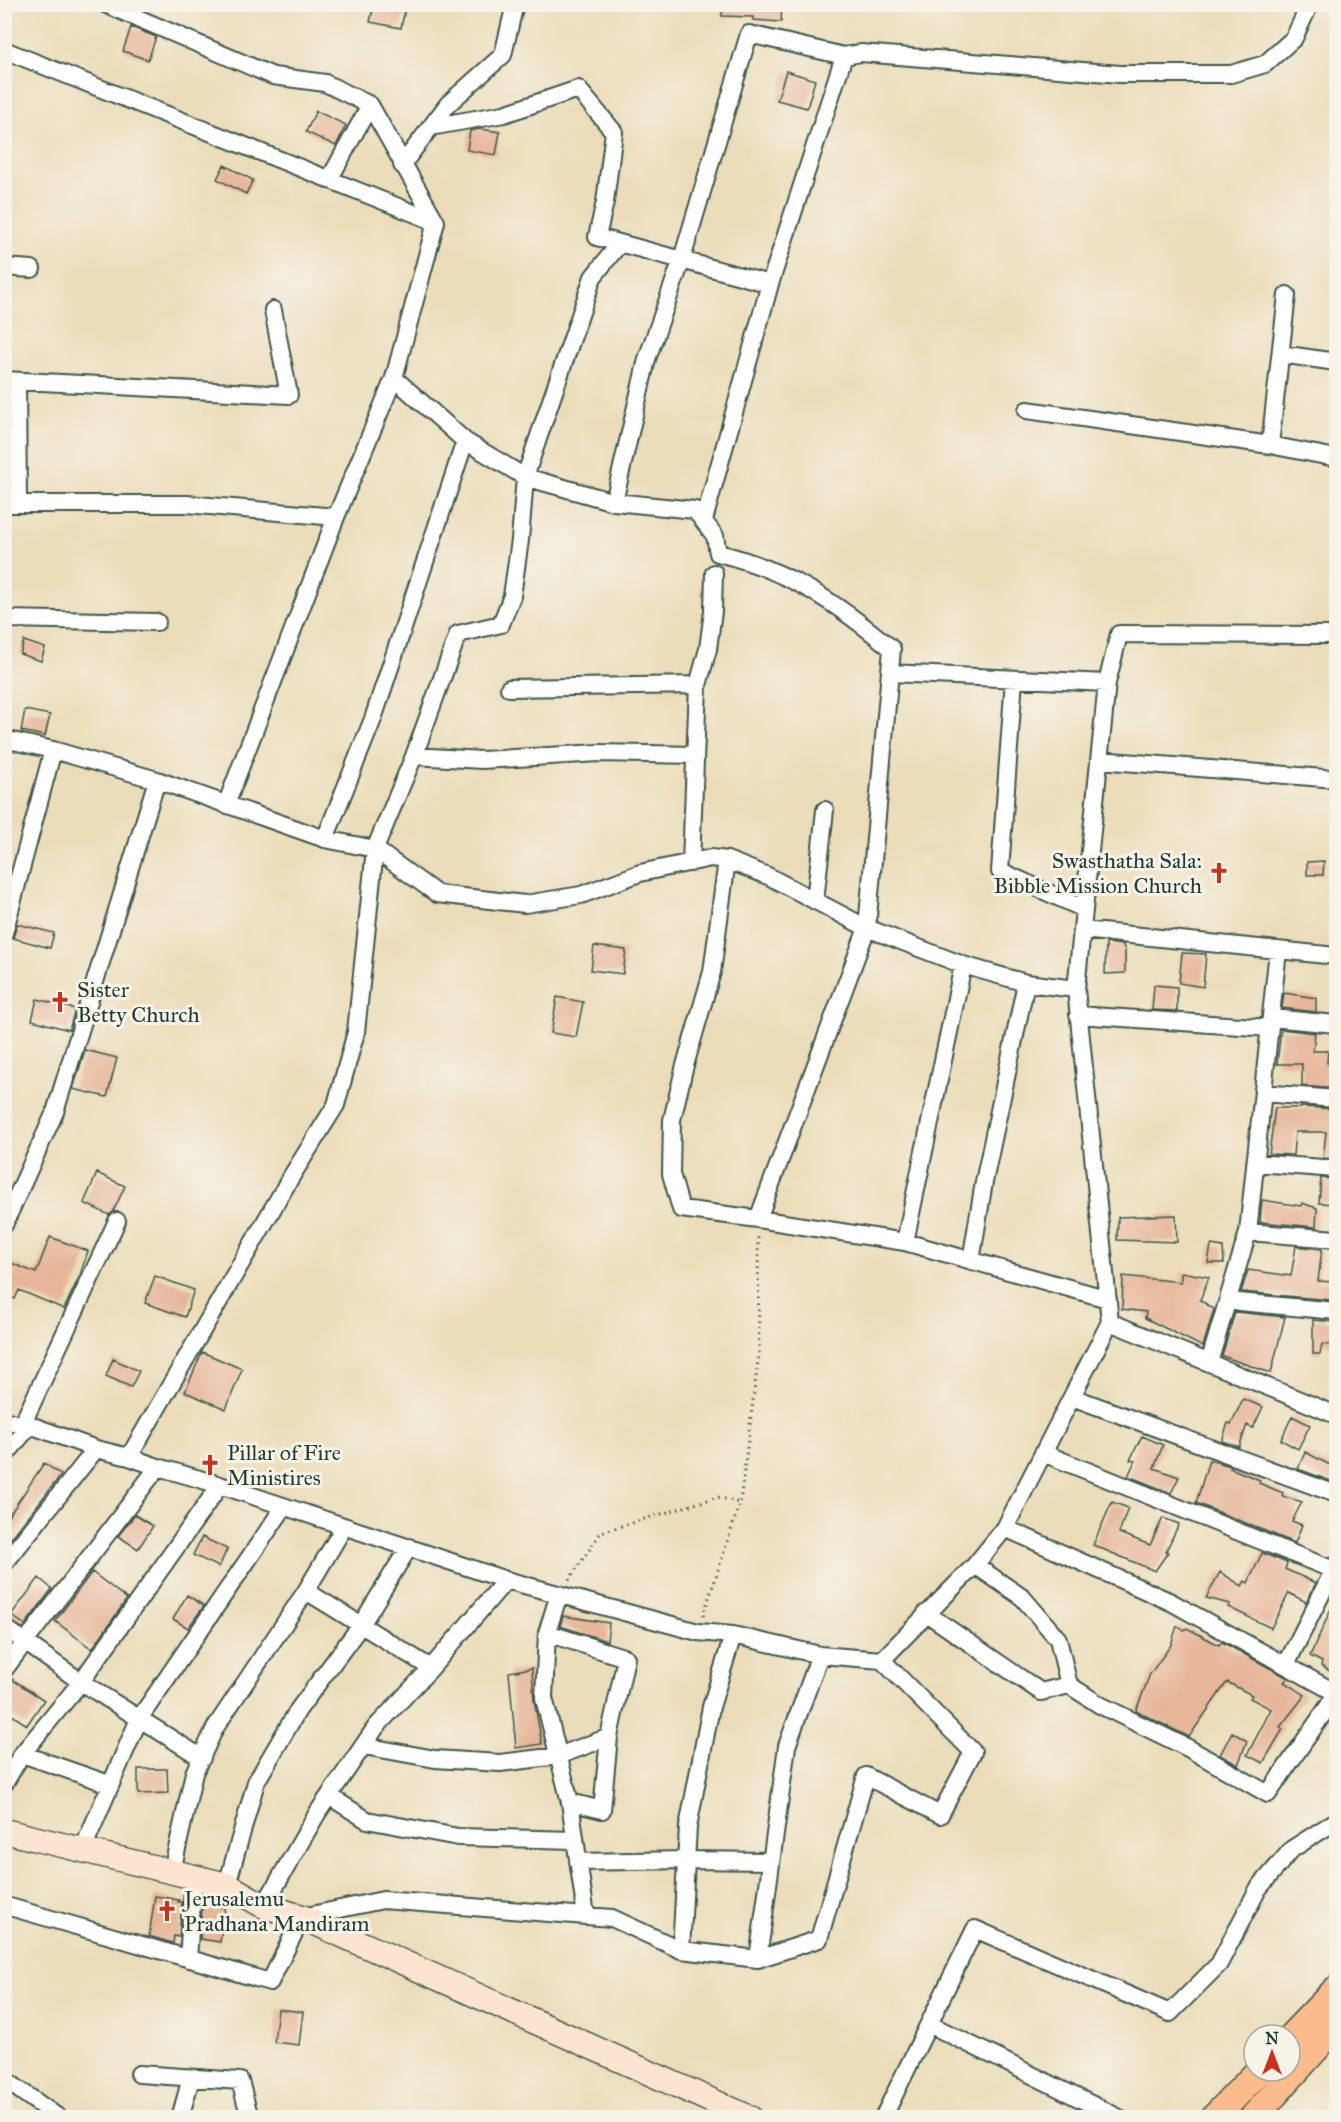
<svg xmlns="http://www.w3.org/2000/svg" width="1341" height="2122" viewBox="0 0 1341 2122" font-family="'IM FELL Great Primer',serif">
<rect width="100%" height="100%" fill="#f7f3e8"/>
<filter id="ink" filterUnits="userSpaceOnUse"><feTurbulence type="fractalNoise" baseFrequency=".0167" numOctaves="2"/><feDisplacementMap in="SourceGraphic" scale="12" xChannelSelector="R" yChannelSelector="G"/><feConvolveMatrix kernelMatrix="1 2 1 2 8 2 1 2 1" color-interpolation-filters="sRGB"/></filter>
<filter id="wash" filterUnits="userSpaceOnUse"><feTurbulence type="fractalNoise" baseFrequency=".008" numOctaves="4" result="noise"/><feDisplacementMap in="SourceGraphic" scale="24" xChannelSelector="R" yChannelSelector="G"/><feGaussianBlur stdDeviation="1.35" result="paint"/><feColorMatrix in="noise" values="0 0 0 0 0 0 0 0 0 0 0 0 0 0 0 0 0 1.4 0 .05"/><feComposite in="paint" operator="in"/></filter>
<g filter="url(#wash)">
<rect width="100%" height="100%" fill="#ebddb9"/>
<g id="blocks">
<path fill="#e7b699" d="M374 4H406L401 28 370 22Z
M722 4H782L781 22 753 20V17L722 16Z
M131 27 156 37 148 60 123 51Z
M786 71 815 80 807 108 777 100Z
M316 111 346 125 336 146 306 132Z
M480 129 500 132 496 155 467 150 470 131Z
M224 165 253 180 246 194 217 179Z
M24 641 45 648 41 661 20 654Z
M25 710 50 715 45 736 21 731Z
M1324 861 1323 875H1307V862Z
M17 924 54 933 50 948 13 938Z
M1106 943 1123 945 1125 951V973L1105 974Z
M594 946 626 950 623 974 591 970Z
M1182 953 1206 954 1203 987 1179 983Z
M1154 985 1177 987V1011L1152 1010Z
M1284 993 1316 998V1012L1282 1008Z
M557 997 583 1002 576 1037 551 1033Z
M37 999 75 1009 69 1030 32 1020Z
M1281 1029 1315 1033 1313 1051H1328L1327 1063 1336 1064V1089L1302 1086V1064H1277Z
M85 1050 117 1058 107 1097 73 1089Z
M1301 1107 1336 1109V1159L1323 1158 1326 1132H1295L1293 1155 1269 1154 1275 1108H1301Z
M97 1173 125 1186 113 1212 109 1215 84 1203Z
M1321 1178 1336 1179V1204L1319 1203Z
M1262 1200 1301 1206 1302 1203 1317 1208 1316 1227 1260 1222Z
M1176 1215 1177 1242 1117 1240 1118 1217Z
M50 1237 88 1251 80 1275 64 1309 19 1290 15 1299 4 1295V1260L36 1273Z
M1211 1245 1223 1247 1224 1263H1208Z
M1296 1246 1322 1249 1318 1281 1334 1282 1331 1300 1241 1292 1248 1270 1291 1276Z
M1181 1272 1209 1277 1200 1300 1214 1309 1203 1347 1145 1318 1146 1312 1122 1309 1123 1276 1181 1282Z
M155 1276 194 1290 185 1317 145 1303Z
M1235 1312 1285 1317 1271 1373 1222 1356Z
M1313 1320 1336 1322V1346L1322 1344 1320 1354H1313Z
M202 1352 242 1369 226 1409 185 1392Z
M113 1359 139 1371 131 1387 106 1376Z
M1243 1399 1263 1407 1253 1428 1247 1425 1239 1447 1222 1441 1228 1423 1231 1424Z
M1292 1416 1310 1425 1298 1449 1281 1440Z
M1142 1436 1163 1445 1154 1468 1179 1477 1171 1493 1128 1476 1135 1461 1130 1460Z
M1305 1452 1336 1468V1483L1298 1469Z
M1209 1460 1231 1466 1230 1468 1260 1480 1259 1483 1283 1493 1282 1496 1302 1502 1292 1521 1302 1525 1295 1543 1196 1503Z
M44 1463 61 1475 4 1547V1523Z
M1112 1502 1128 1508 1119 1533 1150 1545 1163 1518 1179 1524 1166 1551 1168 1552 1155 1571 1093 1545Z
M135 1515 153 1526 138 1549 118 1536Z
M202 1537 227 1549 219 1567 193 1555Z
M1262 1553 1287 1563 1285 1569 1316 1583 1306 1602 1289 1593 1271 1628 1228 1607 1230 1604 1206 1598 1220 1572 1242 1586 1245 1581 1248 1583Z
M92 1572 127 1599 92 1649 55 1621Z
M39 1578 52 1589 25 1625 11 1615Z
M187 1595 204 1606 188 1628 173 1619Z
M1336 1598V1668H1334L1332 1672 1321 1666 1322 1662 1310 1656Z
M563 1616 609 1623 607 1641 560 1626Z
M1177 1626 1184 1630 1187 1628 1219 1645 1222 1642 1288 1678 1284 1682 1305 1695 1280 1727 1283 1729 1263 1763 1247 1755 1271 1709 1250 1698 1252 1695 1227 1682 1189 1737 1136 1711 1150 1674 1171 1645Z
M532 1668 534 1700 542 1744 516 1748 509 1672Z
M10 1678 44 1700 27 1725 4 1710V1686Z
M1232 1732 1247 1741 1238 1765 1220 1755Z
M138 1769H167L168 1793 138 1794Z
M155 1896 179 1900 178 1902H182L179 1937 174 1936 173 1943 149 1936Z
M202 1905 225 1907 220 1942 200 1939Z
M278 2009 303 2012 299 2045 274 2042Z"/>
</g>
</g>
<g filter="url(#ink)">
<use href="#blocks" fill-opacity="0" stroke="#3e5548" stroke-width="1.5"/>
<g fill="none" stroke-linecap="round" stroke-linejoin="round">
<defs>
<path id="street" d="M105 4 273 76 325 83 370 105 436 222 394 378 336 517 226 805
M4 50 436 222
M844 56 861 53 1120 74H1231L1265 64 1294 38 1309 6
M430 127 504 114 578 89 614 132 605 202 597 237 770 284
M402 165 448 104 503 55 515 4
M329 180 370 105
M620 243 593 277 525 477 520 540 512 596 501 624 458 634 414 756 375 849 437 894 525 904 581 895 640 873 711 858 727 860 768 876 867 928 963 965 1026 983 1076 989
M4 267 32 269
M1281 354 1336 362
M4 380 289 395 273 310
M17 381 18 504
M1027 410 1270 445 1336 458
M465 441 525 477 614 502 695 510 715 536 718 553C788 570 837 603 892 649L867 928 758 1219
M1270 445 1287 295
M614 502 647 359 682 259 749 34 844 56 770 284 704 520
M4 504H187L336 517
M4 619 157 622
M890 673 1107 683
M1014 679 1000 871 1084 909
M509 688 698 685
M4 739 53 750 157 780 325 839 375 849 356 1032 336 1105 291 1177 129 1457
M414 756 482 760 599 753 695 755
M1099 760 1336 779
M325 839 373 719 465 441 394 378
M727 860 712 972 684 1069 672 1120 671 1174 681 1209 758 1219 905 1242 1108 1299
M691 863 698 685 708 649 713 611 714 573
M815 901 825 810
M1082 930 1336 956
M4 933 53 750
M1078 1015 1270 1028
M1271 1018 1336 1024
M1263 1093 1336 1099
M1255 1163 1336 1169
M4 1225 55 1112 157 780
M1248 1232 1336 1239
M905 1242 963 965
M971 1261 984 1182 1026 983
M1228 1301 1336 1311
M1110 1322 1336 1415
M1209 1363 1248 1232 1278 950
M1072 1397 1336 1494
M4 1420 22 1425H30L96 1449 129 1457 158 1467 220 1485 506 1580 698 1632 733 1635 820 1655 882 1660 973 1752 940 1815 866 1776 819 1939 758 1959 681 1950 612 1918 383 1900 302 1917 270 1982 10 1907 4 1909
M22 1425 117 1221
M1043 1453 1336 1571
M4 1457 30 1425
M1005 1528 1171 1602 1336 1693
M4 1564 96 1449
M975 1565 1023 1598 1058 1639 1069 1685
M306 1591 431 1668
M559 1594 547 1633 544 1698 570 1802 586 1916
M926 1613 1041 1692 1069 1685 1100 1705 1188 1748 1268 1794 1336 1695
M4 1627 81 1682 202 1758
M547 1633 626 1658 609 1737 602 1810 570 1802
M882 1660 975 1565 1005 1528 1110 1322 1076 989 1107 683 1119 634 1336 635
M1286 1665 1336 1565
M4 1670 158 1467
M364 1746 435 1759 500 1763 558 1756 609 1737
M22 1754 109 1784
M4 1784 22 1754 81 1682 220 1485
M329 1796 367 1820 458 1837 575 1840
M82 1851 139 1719 284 1507
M578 1862 686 1860 770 1861
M172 1871 194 1773 215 1728 306 1591 344 1527
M227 1885 256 1782 298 1710 361 1625 409 1547
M264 1906 318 1812 376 1727 431 1668 506 1580
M681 1950 688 1827 711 1707 733 1635
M188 1959 194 1876
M758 1959 787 1746 820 1655
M929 2024 1119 2118
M139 2074 240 2081 250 2118
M4 2079 59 2118
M180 2118 191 2078
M883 2118 975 1929 1170 2013 1219 1964 1258 1889 1292 1849 1336 1821"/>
<path id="secondary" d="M4 1831 227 1885 264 1906 302 1917 750 2118"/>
<path id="primary" d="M1290 2038 1336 1990
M1214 2118 1259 2071
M1253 2118 1336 2026"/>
</defs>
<use href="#street" stroke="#3e5548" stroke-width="20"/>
<use href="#secondary" stroke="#3e5548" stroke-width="27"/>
<use href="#primary" stroke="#3e5548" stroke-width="30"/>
<path stroke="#3e5548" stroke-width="3" stroke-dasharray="1.5 4.5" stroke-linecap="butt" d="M569 1580 601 1532 718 1497 740 1503
M703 1616 740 1503 759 1353 758 1236"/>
<use href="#street" stroke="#fff" stroke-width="16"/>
<use href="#secondary" stroke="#fde4d1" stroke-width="24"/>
<use href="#primary" stroke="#fbbb8c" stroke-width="27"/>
</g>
</g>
<defs>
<symbol id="church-bare" viewBox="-9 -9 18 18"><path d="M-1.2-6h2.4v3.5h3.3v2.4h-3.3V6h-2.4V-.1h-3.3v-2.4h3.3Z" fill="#c8321e" stroke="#f7f3e8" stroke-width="2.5" paint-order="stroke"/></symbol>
</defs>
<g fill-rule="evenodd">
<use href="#church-bare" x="1204" y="858" width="30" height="30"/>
<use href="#church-bare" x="45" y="987" width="30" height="30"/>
<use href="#church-bare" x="195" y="1450" width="30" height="30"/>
<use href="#church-bare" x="152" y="1896" width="30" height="30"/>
</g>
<g text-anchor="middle" stroke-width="6" stroke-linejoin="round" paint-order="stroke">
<g font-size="22" fill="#1f3d34" stroke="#f7f3e8" text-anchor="start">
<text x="1202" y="868" text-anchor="end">Swasthatha Sala:<tspan x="1202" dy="25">Bibble Mission Church</tspan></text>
<text x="77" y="997">Sister<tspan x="77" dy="25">Betty Church</tspan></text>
<text x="227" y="1460">Pillar of Fire<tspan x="227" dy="25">Ministires</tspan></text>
<text x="184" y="1906">Jerusalemu<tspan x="184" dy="25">Pradhana Mandiram</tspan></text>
</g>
</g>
<rect width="1341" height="2122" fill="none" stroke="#f7f3e8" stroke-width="24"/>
<g transform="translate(1272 2053)"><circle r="28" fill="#f7f3e8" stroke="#a1aaa0" stroke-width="1.5"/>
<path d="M0-4.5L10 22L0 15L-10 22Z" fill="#c8321e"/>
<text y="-9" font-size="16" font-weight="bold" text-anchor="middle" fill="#1f3d34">N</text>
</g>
</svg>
